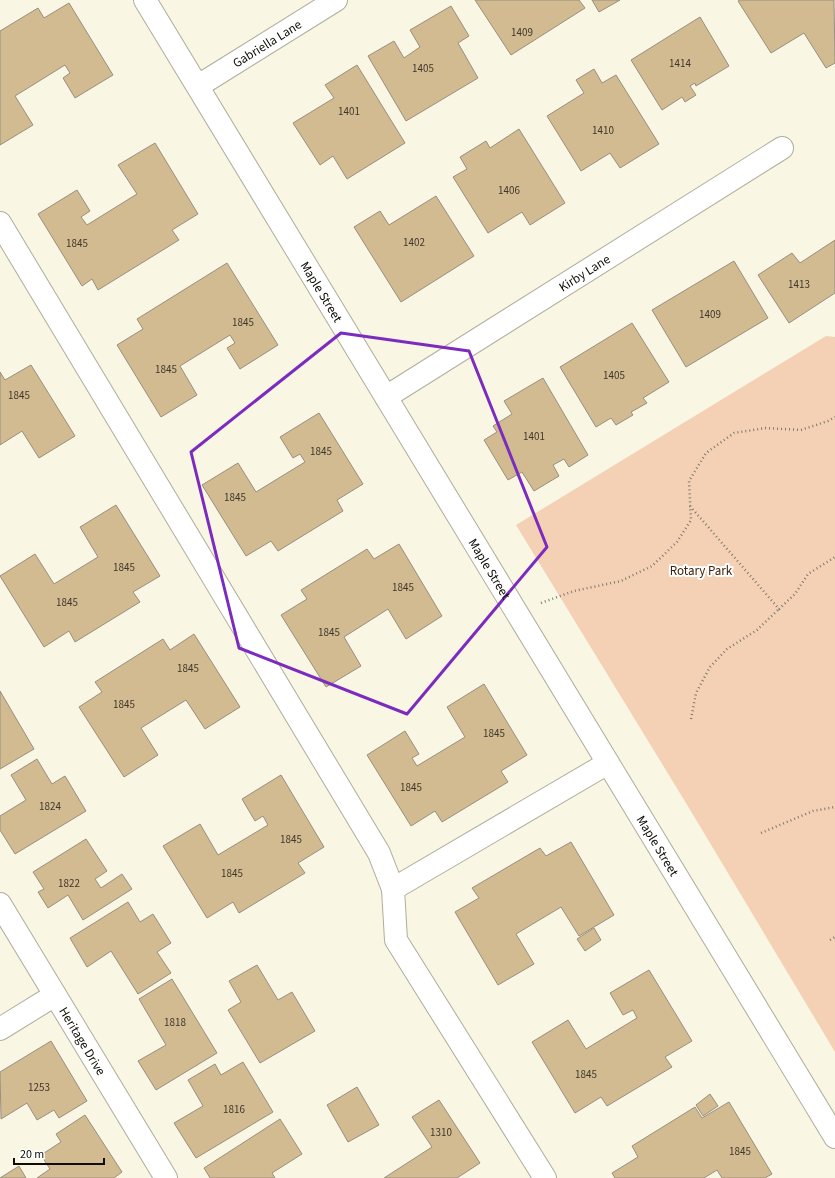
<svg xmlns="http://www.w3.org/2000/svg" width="835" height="1178" viewBox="0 0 835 1178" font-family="'Source Sans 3',sans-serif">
<rect width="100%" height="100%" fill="#f9f6e4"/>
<path fill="#f4d1b5" d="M826 336 835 337V1052L686 803 516 525Z"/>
<path fill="#d2ba91" stroke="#988f80" d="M475 0H579L585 8 511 55Z
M592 0H620L599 12Z
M740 0H834L835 63 826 68 804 33 771 53 738 1Z
M69 3 113 75 75 98 63 78 70 73 65 65 15 96 33 125 0 145V31L38 8 44 18Z
M451 6 469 36 458 43 478 78 406 121 368 56 394 41 404 58 420 47 410 30Z
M700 17 729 66 696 86 695 83 690 86 696 95 685 102 682 97 662 110 631 60Z
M357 65 405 143 347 179 333 156 320 165 293 123 334 98 325 85Z
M594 69 602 83 616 75 659 144 620 168 610 153 581 171 547 116 584 93 576 80Z
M519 129 565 203 530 225 522 212 488 233 453 177 467 169 460 157 486 141 490 148Z
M155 143 198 214 172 230 179 240 98 290 92 279 82 286 38 214 77 190 90 211 81 217 87 225 137 194 118 165Z
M436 196 474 256 401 302 354 227 380 211 389 225Z
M835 240V293L789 323 758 275 792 253 800 263Z
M734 261 768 318 686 367 652 310Z
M227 263 278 345 240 369 227 348 235 343 230 335 180 366 197 395 161 417 117 345 143 329 137 319Z
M632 323 669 382 643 398 647 403 631 412 633 415 616 425 611 418 596 427 560 367Z
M31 365 75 436 39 458 22 431 0 445V372L5 380Z
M543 378 588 455 569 467 564 459 553 465 559 476 534 491 522 472 508 480 484 440 497 432 493 426 512 414 504 401Z
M319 413 363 484 337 500 343 511 278 551 271 541 246 556 202 485 238 463 256 492 305 462 300 454 293 458 280 437Z
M116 505 160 576 133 592 140 602 75 642 69 631 44 647 0 576 35 554 54 584 98 557 80 527Z
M399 544 442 616 406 639 388 609 344 637 361 666 326 687 281 615 307 599 301 590 367 549 374 559Z
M194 634 240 707 205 729 186 700 141 728 158 755 124 777 79 707 102 692 95 682 163 639 170 650Z
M484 684 527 755 501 771 508 782 442 822 435 811 411 826 367 755 405 731 419 754 412 758 417 766 465 737 447 707Z
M0 691 34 749 0 769Z
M37 759 52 784 65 776 86 811 15 854 0 830V816L26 800 11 775Z
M281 775 324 847 298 863 305 873 239 913 233 902 207 918 163 846 200 824 218 855 268 825 263 816 255 821 242 799Z
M86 839 107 871 95 879 101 888 122 874 132 889 83 920 68 895 48 908 38 892 44 889 33 872Z
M571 842 614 915 579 936 561 907 516 934 534 964 498 985 455 912 479 898 472 888 540 848 546 856Z
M128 902 140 922 153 914 171 943 157 952 171 973 138 994 111 951 87 967 70 938Z
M594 928 601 940 585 951 577 939Z
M257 965 278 1000 292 992 315 1031 260 1063 228 1010 241 1002 229 981Z
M649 970 692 1041 665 1057 672 1067 607 1106 601 1097 575 1113 532 1042 568 1020 586 1049 637 1018 633 1010 623 1015 610 993Z
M172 979 217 1053 156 1090 138 1061 166 1045 139 999Z
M51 1041 87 1101 59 1118 54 1110 37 1120 27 1103 1 1119 0 1072Z
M243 1062 273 1112 196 1158 174 1123 203 1106 188 1080 215 1064 221 1075Z
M357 1087 379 1125 348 1142 327 1105Z
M710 1094 718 1106 703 1116 696 1105Z
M439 1100 480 1163 457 1178H384L432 1147 412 1117Z
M729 1102 772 1174 765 1178H722L717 1170 704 1178H615L612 1173 638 1157 632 1146 695 1107 702 1118Z
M85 1115 122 1172 114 1178H37L50 1169 41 1155 61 1142 56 1134Z
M280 1119 302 1154 272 1173 275 1178H210L204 1168Z
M19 1166 26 1178H0Z"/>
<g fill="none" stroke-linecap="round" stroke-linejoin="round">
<defs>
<g id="minor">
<path id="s1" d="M145 0 835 1137"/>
<path id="s2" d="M198 86 336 0"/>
<path d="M0 223 379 853 393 889"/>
<path id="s3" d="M386 397 782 148"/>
<path id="s4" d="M0 904 166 1178"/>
<path d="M0 1029 55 995"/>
<path d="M545 1178 396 940 393 889 608 763"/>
</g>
</defs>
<use href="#minor" stroke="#afad9b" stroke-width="24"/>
<path stroke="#7d7b70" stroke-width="2.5" stroke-dasharray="1 3" stroke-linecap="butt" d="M690 506 779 609 795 594 808 574 835 557
M541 603 574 591 621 581 652 566 677 542 691 520 689 481 706 453 734 433 766 428 801 430 828 421 835 417
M691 719 696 693 710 667 727 649 757 630 779 609
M761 833 813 811 835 807
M830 940 835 937"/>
<use href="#minor" stroke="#fff" stroke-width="22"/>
</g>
<path fill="none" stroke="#7b2cbf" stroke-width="3" stroke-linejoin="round" d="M341 333 469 351 547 547 407 714 239 648 191 452Z"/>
<g text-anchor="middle" stroke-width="4" stroke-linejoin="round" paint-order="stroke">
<g font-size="11" fill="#3f382a">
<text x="522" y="36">1409</text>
<text x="680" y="67">1414</text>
<text x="423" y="72">1405</text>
<text x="349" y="115">1401</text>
<text x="603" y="134">1410</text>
<text x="509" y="194">1406</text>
<text x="414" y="246">1402</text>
<text x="77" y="247">1845</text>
<text x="799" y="288">1413</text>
<text x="710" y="318">1409</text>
<text x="243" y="326">1845</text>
<text x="166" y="373">1845</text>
<text x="614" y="379">1405</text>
<text x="19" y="399">1845</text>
<text x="534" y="440">1401</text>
<text x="321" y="455">1845</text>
<text x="235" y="501">1845</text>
<text x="124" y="571">1845</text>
<text x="403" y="591">1845</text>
<text x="67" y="606">1845</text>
<text x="329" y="636">1845</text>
<text x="188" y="672">1845</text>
<text x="124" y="708">1845</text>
<text x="494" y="737">1845</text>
<text x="411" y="791">1845</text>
<text x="50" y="810">1824</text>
<text x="291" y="843">1845</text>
<text x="232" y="877">1845</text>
<text x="69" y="887">1822</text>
<text x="175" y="1026">1818</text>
<text x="586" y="1078">1845</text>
<text x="39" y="1091">1253</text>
<text x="234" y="1113">1816</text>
<text x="441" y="1136">1310</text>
<text x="740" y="1155">1845</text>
</g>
<g font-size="13" fill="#0e0d07" stroke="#fff">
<text dy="5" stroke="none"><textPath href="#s2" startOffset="81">Gabriella Lane</textPath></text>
<text dy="5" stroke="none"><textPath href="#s3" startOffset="234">Kirby Lane</textPath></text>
<text dy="5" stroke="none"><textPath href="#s1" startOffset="341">Maple Street</textPath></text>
<text dy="5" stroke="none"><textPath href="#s1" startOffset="665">Maple Street</textPath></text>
<text dy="5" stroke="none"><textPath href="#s1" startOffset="989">Maple Street</textPath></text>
<text dy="5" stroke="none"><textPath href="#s4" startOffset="160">Heritage Drive</textPath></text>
</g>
<g font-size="13" fill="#3d230a" stroke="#fff">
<text x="701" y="575">Rotary Park</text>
</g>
</g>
<path d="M14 1158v6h90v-6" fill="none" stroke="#0e0d07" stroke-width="2"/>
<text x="20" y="1158" font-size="12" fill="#0e0d07" stroke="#ffffff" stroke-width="3" paint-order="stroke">20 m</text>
</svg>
